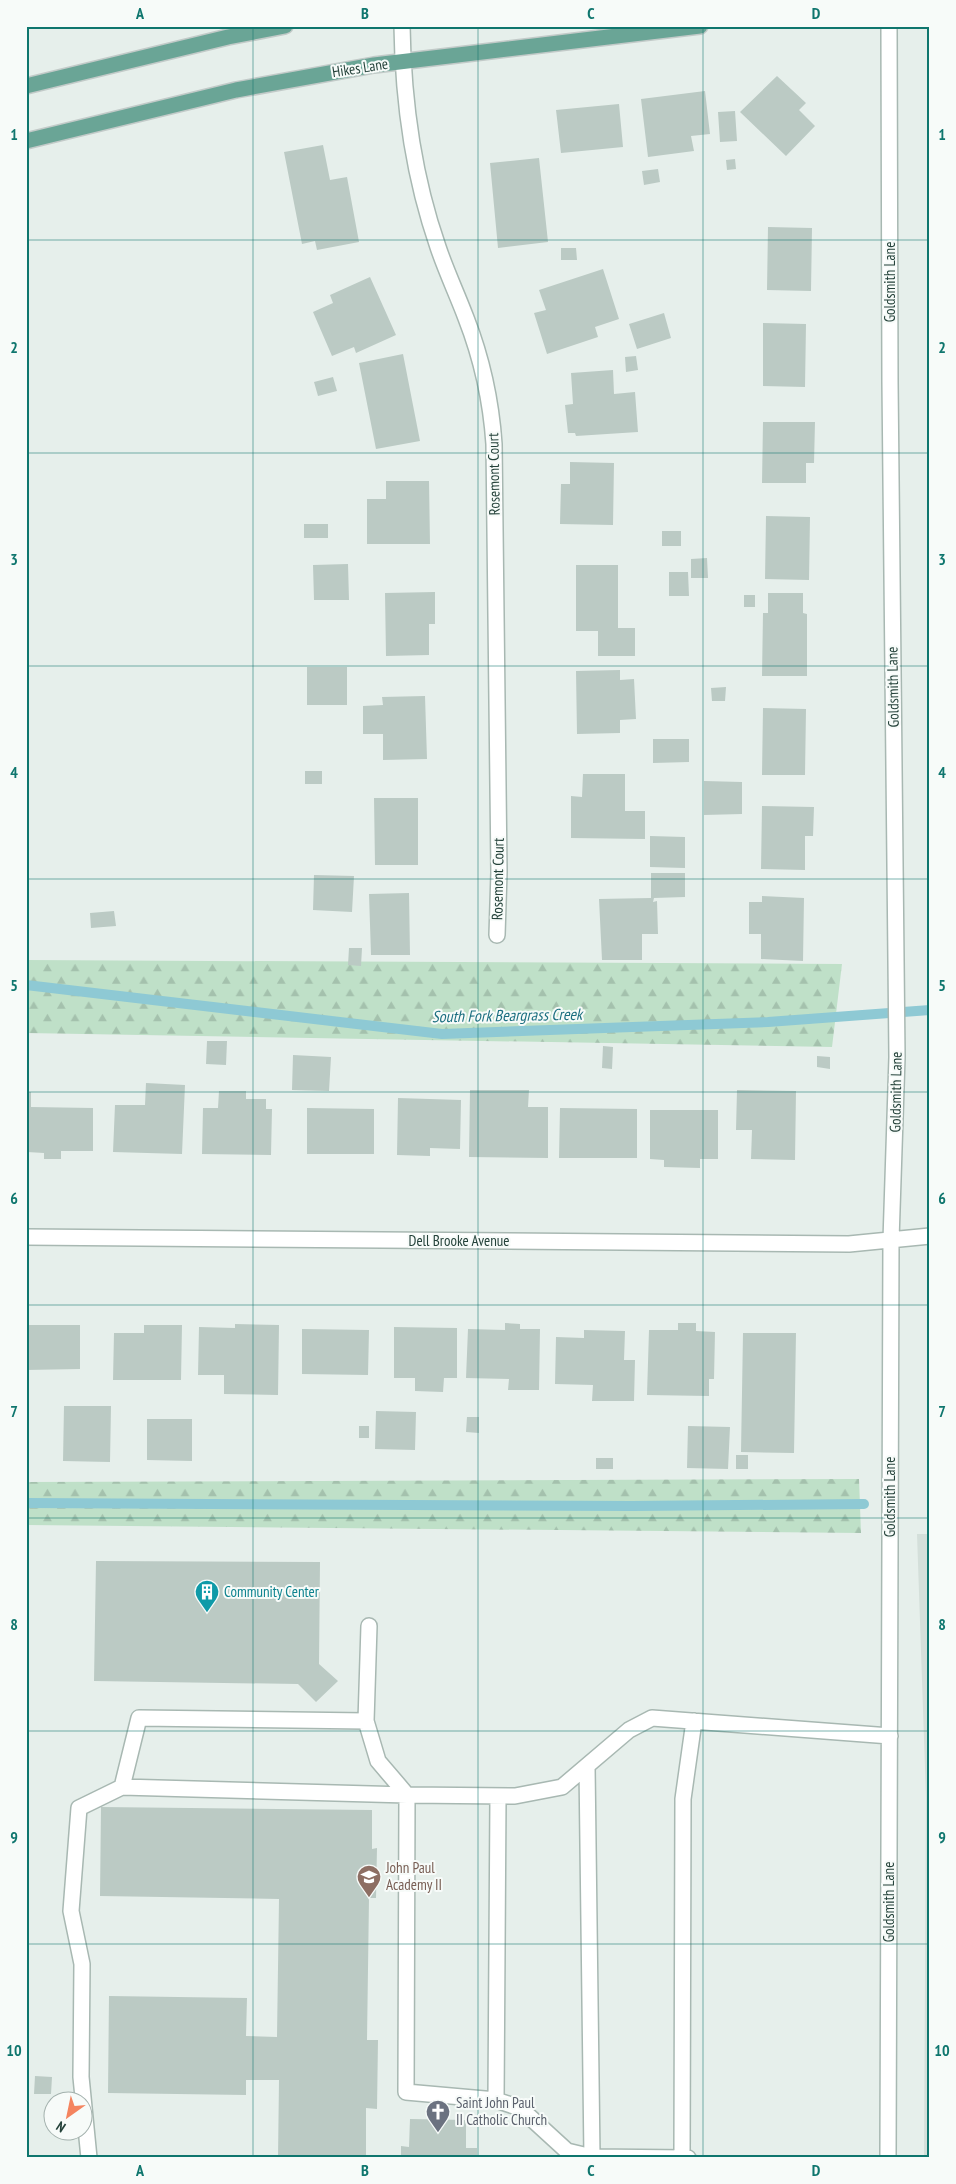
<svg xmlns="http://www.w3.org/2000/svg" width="956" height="2184" viewBox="0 0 956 2184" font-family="'PT Sans Narrow',sans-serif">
<defs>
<pattern id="forest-firs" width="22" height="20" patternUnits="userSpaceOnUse" patternTransform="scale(1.25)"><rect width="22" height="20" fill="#bfe0c8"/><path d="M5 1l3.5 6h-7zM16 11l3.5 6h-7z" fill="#a4c1ad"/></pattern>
</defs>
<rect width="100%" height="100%" fill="#e6efeb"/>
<path fill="#d4dfda" d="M917 1534H930V2158H924L926 1797Z"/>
<path fill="url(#forest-firs)" d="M26 960 842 964 832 1047 26 1033Z
M859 1479 861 1533 26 1525V1482Z"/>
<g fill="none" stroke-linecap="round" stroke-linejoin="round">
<path stroke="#8ec9d4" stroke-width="10" d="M26 985 442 1034 768 1022 930 1010
M26 1503 632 1506 864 1504"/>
</g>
<path fill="#bbcac4" d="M777 76 806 103 799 110 815 126 786 156 740 112Z
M705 91 710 134 691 136 694 151 648 157 641 99Z
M619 104 623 147 561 153 556 110Z
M735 111 737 141 720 142 718 112Z
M323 145 330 180 347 177 359 242 317 250 315 241 302 244 284 152Z
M539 158 548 242 498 248 490 163Z
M735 159 736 169 727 170 726 160Z
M658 169 660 182 644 185 642 171Z
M768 227 812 228 811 291 767 290Z
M561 248H576L577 260H561Z
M603 269 619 319 595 327 598 337 547 354 534 313 546 310 539 290Z
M370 277 396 335 356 353 354 347 332 356 313 312 333 303 330 295Z
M664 313 671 338 637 349 629 324Z
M763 323 806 324 805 387 763 386Z
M403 354 420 441 376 449 359 363Z
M636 356 638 370 626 372 625 357Z
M613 370 614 394 635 392 638 432 576 436 575 433H568L565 405 573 404 571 373Z
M333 377 337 391 318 396 314 382Z
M763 422H815L814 463H806V483H762Z
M570 462 614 463 613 525 560 524 561 484H570Z
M386 481H429L430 544H367V499H386Z
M766 516 810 517 809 580 765 579Z
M304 524H328V538H304Z
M662 531H681V546H662Z
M707 558 708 578H691V559Z
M348 564 349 600H314L313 565Z
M576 565H618V628H635V656H598V631H576Z
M669 572H688L689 596H669Z
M435 592V624H429V655L386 656 385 593Z
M768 593H803V613L807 614V676H762L763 613H768Z
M744 595H755V607H744Z
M307 667H347V705H307Z
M620 670V680L634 679 636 719 620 720V733L577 734 576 671Z
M726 687 725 701H712L711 688Z
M425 696 427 759 383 760V734H363V706L383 705 382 697Z
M763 708 806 709 805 775H762Z
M653 739H689V762L653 763Z
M305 771H322V784H305Z
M583 774H625V811H645V839L571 838V796L582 797Z
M704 781 742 782V814L704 815Z
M374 798H418V865H375Z
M762 806 814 807 813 836H805V870L761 869Z
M650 836 685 837V868L650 867Z
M651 873H685V897L654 898 653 902 657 901 658 934H642V960H602L599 899 651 898Z
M314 875 354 876 352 912 313 910Z
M409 893 410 955H371L369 894Z
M762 896 804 898 803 961 761 959V934H749V902H762Z
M114 911 116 926 91 928 90 913Z
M349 948H362L361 966 348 965Z
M207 1041H227L226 1065 206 1064Z
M603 1046 613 1047 612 1069 602 1068Z
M293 1055 331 1057 329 1091 292 1090Z
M817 1056 830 1057V1069L817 1067Z
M146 1083 185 1085 182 1154 113 1152 115 1105H145Z
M470 1090H529L528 1107H548V1158L469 1157Z
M737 1090 796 1091 795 1160 751 1159 752 1130H736Z
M219 1091H246V1099H266V1109H272L271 1155 202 1154 203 1108H218Z
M26 1092H31V1107L93 1108V1151H61V1159H44V1153L27 1152Z
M398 1098 461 1100 460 1149 430 1148V1156L397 1155Z
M307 1108 374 1109V1154H307Z
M560 1108 637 1109V1158H559Z
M650 1110H718V1159H700V1168L664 1167V1160L650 1159Z
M505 1323 520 1324V1329H540L539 1390H508L509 1379 466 1378 468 1329 505 1330Z
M678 1323H696V1331L715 1332 714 1379H709V1396L647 1395 649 1330H678Z
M235 1324 279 1325 278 1395 224 1394V1375H198L199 1327 235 1328Z
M26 1325H80V1369L26 1370Z
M144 1325H182L181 1380H113L114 1333H144Z
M394 1327 457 1328V1378H444L443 1392 415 1391V1378H394Z
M302 1329 369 1330 368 1375 302 1374Z
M584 1330 625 1331 624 1360H635L634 1401H592L593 1385 555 1384 556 1337 584 1338Z
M743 1333H796L794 1453 741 1452Z
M64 1406H111L110 1462 63 1461Z
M376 1411 416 1412 415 1450 375 1449Z
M467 1417H479V1433L466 1432Z
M147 1419H192V1461L147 1460Z
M359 1426H369V1438H359Z
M688 1426 730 1427 728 1469 687 1468Z
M736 1455H748V1469H736Z
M596 1458H613V1469H596Z
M96 1561 320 1562 319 1664 338 1681 316 1702 298 1684 94 1681Z
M101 1807 372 1810V1849L377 1848 376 1898H369L367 2040H378L377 2109 366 2108V2158H278L279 2080H246V2095L108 2093 109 1996 247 1998 246 2036 277 2037 279 1899 100 1896Z
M35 2076 52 2077 51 2094H34Z
M410 2119 466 2120V2148H477V2158H401V2146L409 2147Z"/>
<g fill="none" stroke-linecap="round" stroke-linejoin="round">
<defs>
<path id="minor" d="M402 26C403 100 414 178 438 247 446 271 457 294 466 318 482 359 491 400 494 444L499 872 497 935
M26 1237 849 1244 930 1236
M366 1721 369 1626
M587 1766 592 2157
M122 1787 407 1795 515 1796 562 1787 629 1730 652 1718 890 1736
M496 2100 498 1797
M89 2158 81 2077 82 1964 71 1911 79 1808 122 1787 139 1718 366 1721 378 1761 407 1795 406 2092 496 2100 520 2108 567 2151 592 2157 688 2158
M682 2158 683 1799 694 1721
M888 2158 891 1240 897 1057 890 382 889 26"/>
<path id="major" d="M26 86 228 37 285 26
M26 141 236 90 374 65 700 26"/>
</defs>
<use href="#minor" stroke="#a8b8b2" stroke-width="18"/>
<use href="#major" stroke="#c2cac8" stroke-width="18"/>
<use href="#minor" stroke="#fff" stroke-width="15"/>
<use href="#major" stroke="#6aa596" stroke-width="15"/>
</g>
<path fill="none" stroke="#0f766e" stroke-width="1" stroke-opacity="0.55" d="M253 26V2158M478 26V2158M703 26V2158M26 240H930M26 453H930M26 666H930M26 879H930M26 1092H930M26 1305H930M26 1518H930M26 1731H930M26 1944H930"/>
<defs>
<symbol id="building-pin" viewBox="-11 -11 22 30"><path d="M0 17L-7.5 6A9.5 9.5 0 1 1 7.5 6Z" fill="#0f9aa8" stroke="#f7fbf9"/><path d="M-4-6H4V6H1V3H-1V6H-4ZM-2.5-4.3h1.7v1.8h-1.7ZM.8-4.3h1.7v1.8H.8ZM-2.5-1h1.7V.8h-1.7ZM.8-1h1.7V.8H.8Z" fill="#fff"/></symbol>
<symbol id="school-pin" viewBox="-11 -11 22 30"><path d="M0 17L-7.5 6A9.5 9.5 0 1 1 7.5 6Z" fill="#8d6e63" stroke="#f7fbf9"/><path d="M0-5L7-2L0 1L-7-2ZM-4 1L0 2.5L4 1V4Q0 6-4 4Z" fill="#fff"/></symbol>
<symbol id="church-pin" viewBox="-11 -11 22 30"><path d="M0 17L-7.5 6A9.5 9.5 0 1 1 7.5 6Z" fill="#6b7280" stroke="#f7fbf9"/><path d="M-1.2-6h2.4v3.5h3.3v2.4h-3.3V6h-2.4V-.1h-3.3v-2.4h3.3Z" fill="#fff"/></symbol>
</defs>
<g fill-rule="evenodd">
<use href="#building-pin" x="193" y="1578" width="28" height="38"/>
<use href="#school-pin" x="355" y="1863" width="28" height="38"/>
<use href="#church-pin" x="424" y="2098" width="28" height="38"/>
</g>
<g text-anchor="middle" stroke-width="4" stroke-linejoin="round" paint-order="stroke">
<g font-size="15" fill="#24423a" stroke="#f7fbf9">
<text transform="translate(360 68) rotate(-9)" y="5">Hikes Lane</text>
<text transform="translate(890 282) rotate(-90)" y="5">Goldsmith Lane</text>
<text transform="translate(494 474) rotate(-91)" y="5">Rosemont Court</text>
<text transform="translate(893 687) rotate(-91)" y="5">Goldsmith Lane</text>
<text transform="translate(498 879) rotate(-89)" y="5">Rosemont Court</text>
<text transform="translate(896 1092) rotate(-89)" y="5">Goldsmith Lane</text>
<text x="459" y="1246">Dell Brooke Avenue</text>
<text transform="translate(890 1497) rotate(-90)" y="5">Goldsmith Lane</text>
<text transform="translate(889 1902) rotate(-90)" y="5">Goldsmith Lane</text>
</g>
<g font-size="15" fill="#0d838f" stroke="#f7fbf9" text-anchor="start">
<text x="224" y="1597">Community Center</text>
</g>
<g font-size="15" fill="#785e54" stroke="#f7fbf9" text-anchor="start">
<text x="386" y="1873">John Paul<tspan x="386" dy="17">Academy II</tspan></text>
</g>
<g font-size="15" fill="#5b616d" stroke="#f7fbf9" text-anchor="start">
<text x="456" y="2108">Saint John Paul<tspan x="456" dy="17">II Catholic Church</tspan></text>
</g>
<g font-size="16" font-style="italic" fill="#1c6f80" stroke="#f7fbf9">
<text transform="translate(507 1015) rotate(-1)" y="6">South Fork Beargrass Creek</text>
</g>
</g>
<rect width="956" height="2184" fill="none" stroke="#f7fbf9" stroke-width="55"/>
<g transform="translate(68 2116) rotate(213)"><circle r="24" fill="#f7fbf9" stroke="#a3b1ad"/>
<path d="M0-4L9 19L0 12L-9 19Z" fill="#f4845f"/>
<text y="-8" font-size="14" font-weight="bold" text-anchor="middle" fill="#24423a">N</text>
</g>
<rect x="28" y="28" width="900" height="2128" fill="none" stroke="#0f766e" stroke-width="2"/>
<g font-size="16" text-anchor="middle" font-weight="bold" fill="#0f766e">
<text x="140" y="19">A</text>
<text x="365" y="19">B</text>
<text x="591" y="19">C</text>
<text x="816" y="19">D</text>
<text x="14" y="140">1</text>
<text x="942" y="140">1</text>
<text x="14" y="353">2</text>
<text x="942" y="353">2</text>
<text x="14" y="565">3</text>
<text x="942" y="565">3</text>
<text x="14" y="778">4</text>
<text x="942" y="778">4</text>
<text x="14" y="991">5</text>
<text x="942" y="991">5</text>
<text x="14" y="1204">6</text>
<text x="942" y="1204">6</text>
<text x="14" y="1417">7</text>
<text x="942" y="1417">7</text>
<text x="14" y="1630">8</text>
<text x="942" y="1630">8</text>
<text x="14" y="1843">9</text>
<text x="942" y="1843">9</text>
<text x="14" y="2056">10</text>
<text x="942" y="2056">10</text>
<text x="140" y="2176">A</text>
<text x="365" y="2176">B</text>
<text x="591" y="2176">C</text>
<text x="816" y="2176">D</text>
</g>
</svg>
